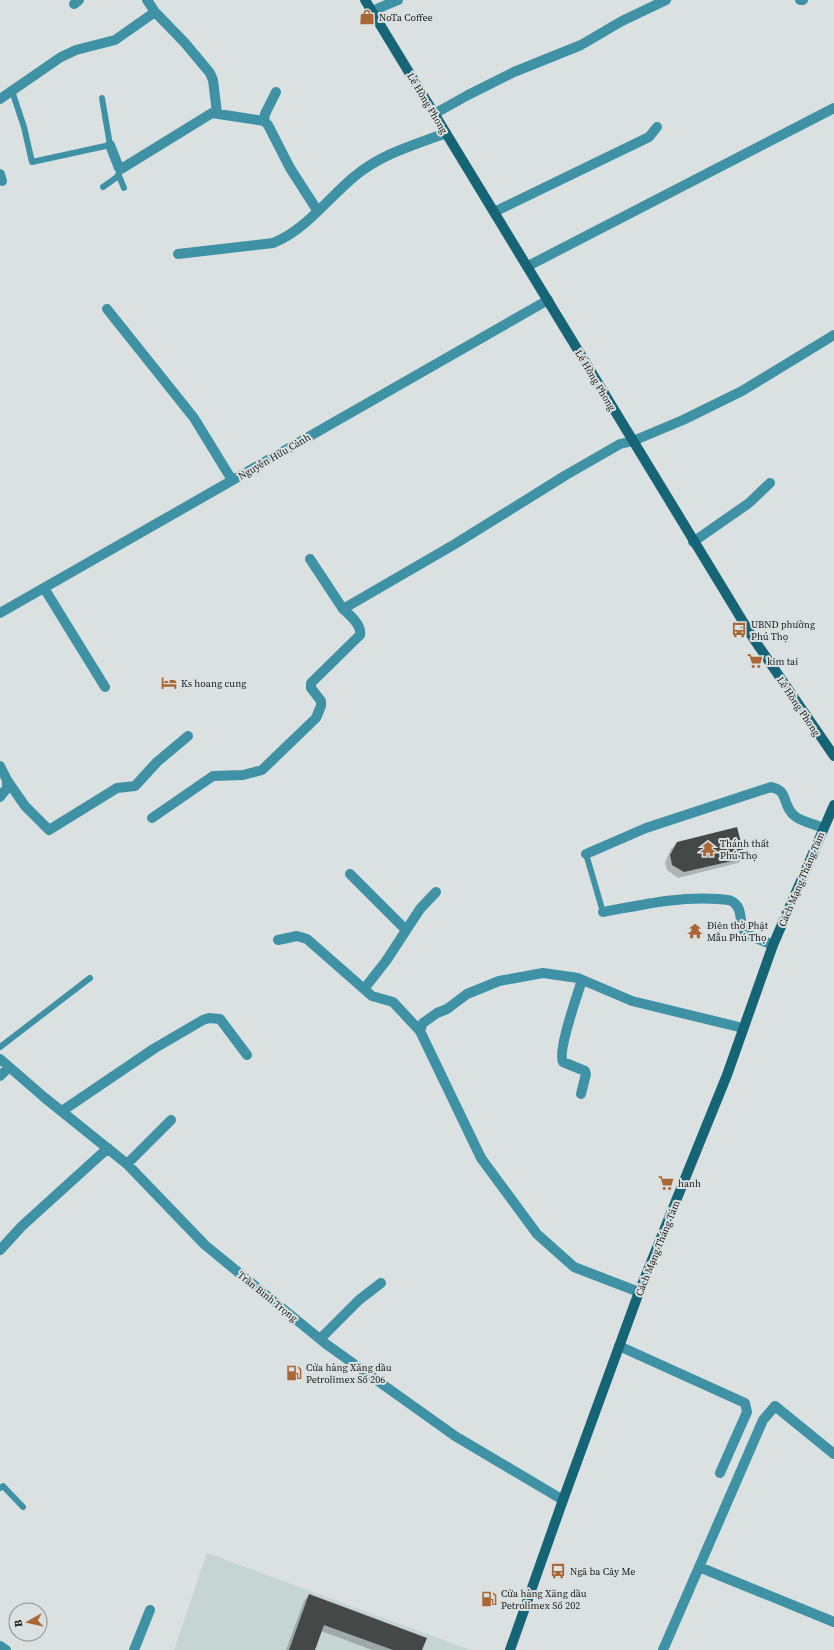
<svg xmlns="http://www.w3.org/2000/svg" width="834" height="1650" viewBox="0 0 834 1650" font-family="'Source Serif 4',serif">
<rect width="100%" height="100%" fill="#dae1e0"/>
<path fill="#c6d5d4" d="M207 1553 470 1650H174Z"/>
<path fill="#0003" d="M677 843 744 857 738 863 678 878 667 870 665 862 671 849Z
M309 1595 421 1650H372L321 1631 314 1650H286L304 1601Z"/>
<path fill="#444846" d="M737 827 745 858 684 872 672 865 670 855 677 842Z
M309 1594 427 1638 422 1650H393L324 1625 315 1650H289Z"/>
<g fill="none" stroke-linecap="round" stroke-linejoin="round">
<path stroke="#3f92a6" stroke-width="6" d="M12 91 24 127 32 162 110 145 102 98
M119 176 124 188
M103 187 117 177 121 169
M586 854 603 912
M0 1047 90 978
M0 1488 3 1486 23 1507"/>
<path stroke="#3f92a6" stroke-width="10" d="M800 0H803
M74 4 79 0
M372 11 398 0
M155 12 185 43 210 73 213 80 217 113
M276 92 265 114 264 121 268 125 290 168 317 210
M0 99 61 57 76 50 115 40 155 12 147 0
M434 114 468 95 514 72 581 45 622 21 666 0
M110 145 119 168 121 169 212 113 264 121
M0 174 2 181
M494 212 649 137 657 127
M178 254 273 243C305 231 329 197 355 176 381 154 414 145 446 133
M528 266 834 108
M107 309 194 418 232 480
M693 542 749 503 770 483
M310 559 343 609
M44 588 105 687
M0 613 548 300
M0 766 7 780V788L0 797
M7 780 25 806 49 830 117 788 135 786 157 762 188 736
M152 818 213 776 243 775 262 770 316 718 321 706V701L311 688V683L360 635C362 625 350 615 343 609L455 544 566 475 620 444 633 441 683 420 742 391 834 335
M586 854 646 828 771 787C790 791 781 806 796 817 803 822 815 824 823 828
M350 874 406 930
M603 912C641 905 679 896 718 899 723 900 730 899 733 902 744 909 738 924 746 934L773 945
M278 940 297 936 307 939 364 989
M420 1031 393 1002 372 996 364 989 386 961 420 909 436 892
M0 1059 45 1098 127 1164 205 1245 326 1344 455 1436 563 1500
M0 1076 9 1067
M581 1094 586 1074 585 1071 563 1062C557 1052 578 993 582 980
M62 1111 155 1048 203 1020 209 1018 220 1019 247 1055
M127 1164 171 1120
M0 1250 22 1226 108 1148
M639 1292 574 1267 537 1234 481 1158 420 1031 423 1023 437 1013 447 1009 467 994 499 981 543 973 578 978 632 1001 743 1028
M320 1339 359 1300 381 1283
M619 1346 745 1403 747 1412 720 1473
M699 1567 834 1622
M0 1646 6 1650
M134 1650 150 1610
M663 1650 763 1420 775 1406 834 1454"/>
<path stroke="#166577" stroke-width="10" d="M365 0 753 638 834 756
M510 1650 563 1500 639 1292 727 1075 773 945 834 805"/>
</g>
<defs>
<symbol id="shop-bare" viewBox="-9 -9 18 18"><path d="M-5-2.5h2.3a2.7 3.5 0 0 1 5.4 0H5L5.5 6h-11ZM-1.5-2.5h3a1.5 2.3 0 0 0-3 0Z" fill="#aa6735" stroke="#dae1e0" stroke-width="2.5" paint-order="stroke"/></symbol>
<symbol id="bus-bare" viewBox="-9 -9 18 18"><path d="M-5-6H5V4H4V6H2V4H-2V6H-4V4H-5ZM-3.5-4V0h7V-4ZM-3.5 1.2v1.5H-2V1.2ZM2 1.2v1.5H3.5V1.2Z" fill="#aa6735" stroke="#dae1e0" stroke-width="2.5" paint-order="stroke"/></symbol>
<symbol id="supermarket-bare" viewBox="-9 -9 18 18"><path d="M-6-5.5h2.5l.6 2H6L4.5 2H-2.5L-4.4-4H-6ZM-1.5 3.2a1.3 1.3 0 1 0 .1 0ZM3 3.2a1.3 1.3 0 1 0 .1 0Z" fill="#aa6735" stroke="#dae1e0" stroke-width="2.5" paint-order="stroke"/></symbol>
<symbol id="hotel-bare" viewBox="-9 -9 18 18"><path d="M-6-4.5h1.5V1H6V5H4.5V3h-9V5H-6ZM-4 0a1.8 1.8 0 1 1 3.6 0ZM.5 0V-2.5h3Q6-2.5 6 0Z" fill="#aa6735" stroke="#dae1e0" stroke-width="2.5" paint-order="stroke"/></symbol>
<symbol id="temple-bare" viewBox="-9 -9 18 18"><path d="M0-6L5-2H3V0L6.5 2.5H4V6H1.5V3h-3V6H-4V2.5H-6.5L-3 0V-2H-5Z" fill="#aa6735" stroke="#dae1e0" stroke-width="2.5" paint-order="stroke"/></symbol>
<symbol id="fuel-bare" viewBox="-9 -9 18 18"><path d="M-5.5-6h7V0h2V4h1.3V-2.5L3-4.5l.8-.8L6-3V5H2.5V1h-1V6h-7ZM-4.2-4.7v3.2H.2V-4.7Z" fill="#aa6735" stroke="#dae1e0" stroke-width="2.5" paint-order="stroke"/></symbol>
</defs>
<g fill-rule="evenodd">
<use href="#shop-bare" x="356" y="6" width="22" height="22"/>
<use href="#bus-bare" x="728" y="619" width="22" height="22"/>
<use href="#supermarket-bare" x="744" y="650" width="22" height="22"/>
<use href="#hotel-bare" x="158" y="672" width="22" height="22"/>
<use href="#temple-bare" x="697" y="838" width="22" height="22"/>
<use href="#temple-bare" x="684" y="920" width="22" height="22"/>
<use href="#supermarket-bare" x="655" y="1172" width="22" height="22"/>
<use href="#fuel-bare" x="283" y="1362" width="22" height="22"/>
<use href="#bus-bare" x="547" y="1560" width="22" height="22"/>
<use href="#fuel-bare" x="478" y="1588" width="22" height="22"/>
</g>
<g text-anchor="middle" stroke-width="4" stroke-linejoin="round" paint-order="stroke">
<g font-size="10" fill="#181a1a" stroke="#dae1e0" text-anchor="start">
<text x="379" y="21">NoTa Coffee</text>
<text x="751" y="628">UBND phường<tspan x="751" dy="12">Phú Thọ</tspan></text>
<text x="767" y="665">kim tai</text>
<text x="181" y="687">Ks hoang cung</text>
<text x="720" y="847">Thánh thất<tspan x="720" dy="12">Phú Thọ</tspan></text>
<text x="707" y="929">Điện thờ Phật<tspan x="707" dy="12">Mẫu Phú Thọ</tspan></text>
<text x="678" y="1187">hanh</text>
<text x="306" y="1371">Cửa hàng Xăng dầu<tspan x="306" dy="12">Petrolimex Số 206</tspan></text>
<text x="570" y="1575">Ngã ba Cây Me</text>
<text x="501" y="1597">Cửa hàng Xăng dầu<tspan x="501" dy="12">Petrolimex Số 202</tspan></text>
</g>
<g font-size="10" fill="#181a1a" stroke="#dae1e0">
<text transform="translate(428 103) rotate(59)" y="4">Lê Hồng Phong</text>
<text transform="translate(596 380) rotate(59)" y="4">Lê Hồng Phong</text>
<text transform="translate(274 456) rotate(-30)" y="4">Nguyễn Hữu Cảnh</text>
<text transform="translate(799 706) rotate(56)" y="4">Lê Hồng Phong</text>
<text transform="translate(801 879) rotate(-67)" y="4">Cách Mạng Tháng Tám</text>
<text transform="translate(657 1248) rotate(-68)" y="4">Cách Mạng Tháng Tám</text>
<text transform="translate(268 1296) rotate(39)" y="4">Trần Bình Trọng</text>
</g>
</g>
<g transform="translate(28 1622) rotate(262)"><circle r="19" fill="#dae1e0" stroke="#8c9191"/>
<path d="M0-3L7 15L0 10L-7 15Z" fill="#aa6735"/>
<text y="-6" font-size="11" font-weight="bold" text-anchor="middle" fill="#181a1a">B</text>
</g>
</svg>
